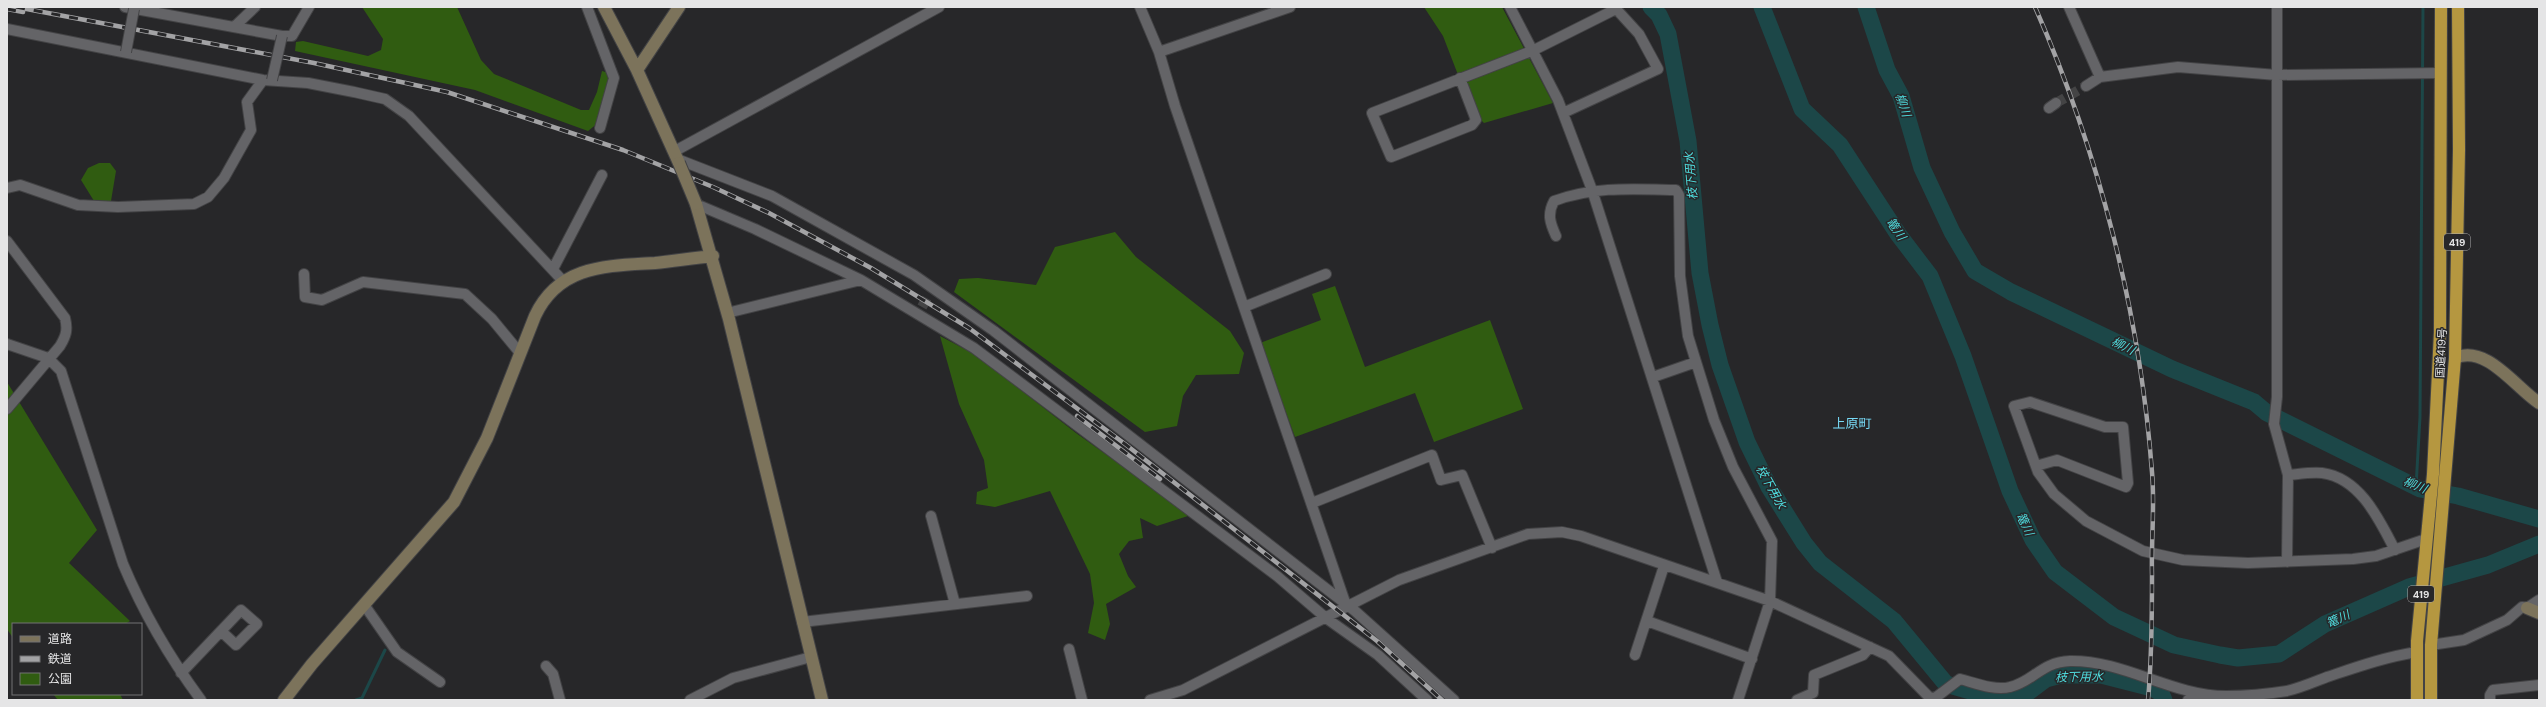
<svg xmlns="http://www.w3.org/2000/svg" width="2546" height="707" viewBox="0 0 2546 707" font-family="'DM Sans','Noto Sans JP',sans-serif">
<rect width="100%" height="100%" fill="#272729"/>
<path fill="#305c11" d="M362 7H457L481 60 494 74 581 110H589L597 92 602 71 609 73V82L598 123 588 131 475 90 295 51 296 42 303 41 368 56 381 50 383 39Z
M1424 7H1502L1553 103 1484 123 1472 111 1443 36Z
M99 163H110L116 171 111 201H94L81 180 88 168Z
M1115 232 1136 257 1230 331 1244 353 1239 374 1196 375 1183 396 1177 426 1145 432 954 292 959 279 978 278 1036 285 1055 247Z
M1335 286 1365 367 1490 320 1523 409 1434 442 1415 393 1295 437 1260 343 1321 320 1312 294Z
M940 336 976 355 1076 433 1191 515 1157 526 1140 518 1143 538 1129 541 1119 554 1128 576 1136 587 1106 604 1110 624 1105 640 1088 633 1094 603 1090 574 1050 491 995 507 976 504 977 492 988 488 984 460 959 404Z
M7 382 97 530 69 563 130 621 125 624H13V638L7 629Z
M53 694H120L123 700H58Z"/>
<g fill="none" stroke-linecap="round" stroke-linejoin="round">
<path stroke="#1c4748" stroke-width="3" d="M2416 487 2420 417 2423 7
M356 700 362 698 385 650"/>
<path stroke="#1c4748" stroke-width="17" d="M1651 7 1659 15 1668 34 1688 141 1700 273 1710 325 1720 365 1747 442 1769 487 1804 543 1820 563 1894 621 1946 684 1998 699 2023 696 2046 679 2061 675H2101L2152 688 2161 693 2164 700
M1762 7 1802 109 1840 145 1898 234 1930 276 1963 356 2010 491 2033 540 2055 572 2114 617 2174 645 2220 655 2238 658 2279 654 2325 624 2409 587 2488 565 2539 544
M1866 7 1887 70 1901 96 1922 168 1952 232 1975 271 2011 292 2172 369 2254 402 2267 413 2420 489 2458 496 2539 519"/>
<path stroke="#444445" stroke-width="10" stroke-dasharray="10 5" stroke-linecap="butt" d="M2056 103 2086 86
M922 307 928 296"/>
<defs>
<path id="street" d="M125 7 282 36H292L309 7
M587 7 614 78 600 128
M1140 7 1159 52 1175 106 1346 605
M1510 7 1558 100 1592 190 1717 582
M2069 7 2100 77
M2277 7V397L2274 424 2288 475 2287 562
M234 27 255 7
M7 29 263 80 308 83 354 92 385 99 409 116 563 281
M1159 52 1290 7
M1460 78 1476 120 1472 125 1391 157 1372 113 1534 50 1614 10 1618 11 1639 34 1658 69 1563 113
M2086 86 2100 77 2178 67 2277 75 2441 73
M2049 108 2056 103
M675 151 939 7
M677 159 772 196 914 275 994 331 1355 611 1454 700
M7 188 20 185 78 205 118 207 194 204 208 197 224 178 251 130 247 102 263 80
M696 204 755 229 861 280 974 348 1277 576 1326 618 1378 655 1427 700
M1556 236C1550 223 1547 214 1554 201 1594 186 1634 189 1676 190L1679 195 1680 276 1688 336 1714 420 1733 467 1772 541 1770 601 1738 700
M7 241 65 318C68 330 66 336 60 346L7 409
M553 269 602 175
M304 274 305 297 322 300 363 282 465 294 492 319 520 353
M1244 307 1326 274
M727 313 861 280
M7 344 48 358 61 371 123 564C143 612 170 658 201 700
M1653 377 1696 362
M2036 466 2057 460 2126 487 2128 483 2123 427H2105L2030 402 2014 406 2038 472 2054 494 2086 521 2143 551 2183 560 2203 561 2248 563 2353 559 2376 556 2426 539
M2288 475C2299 474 2311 472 2322 473 2360 478 2379 519 2395 550
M1312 503 1432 455 1441 480 1462 475 1492 548
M931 516 955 604
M365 606 397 652 440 682
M1647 621 1752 659
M802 622 1027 596
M2431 645 2464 640 2507 620 2522 607 2527 608 2539 600
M1069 649 1082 700
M1635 655 1664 566
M546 666 553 674 560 700
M181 673 241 610 257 624 236 645 221 631
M690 700 733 678 811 657
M1150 700 1183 690 1399 580 1528 534 1562 532 1581 536 1770 601 1889 656 1929 697 1935 698 1960 679C1975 683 1995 691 2010 687 2033 682 2041 662 2070 661 2124 660 2172 696 2226 696 2245 696 2268 694 2287 691 2300 688 2314 682 2327 677 2357 667 2385 657 2417 652
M1797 700 1813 693 1814 675 1863 655 1870 647
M2188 700 2214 699
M2490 700V695L2493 690 2539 685"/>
<path id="secondary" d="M604 7 637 70 679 163
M637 70 679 7
M696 204 729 319 822 700
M2455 358C2486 344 2515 387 2539 403
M2527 608 2539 613
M284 700 312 664 454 502 487 438 535 316C559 265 606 266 655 263 674 261 693 258 713 256"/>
<path id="highway" d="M2417 700V641L2433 474 2440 332 2441 7
M2431 700V645L2455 358 2459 150 2458 7"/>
</defs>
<use href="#street" stroke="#434345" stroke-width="12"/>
<use href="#secondary" stroke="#434345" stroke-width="14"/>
<use href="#highway" stroke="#434345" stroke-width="14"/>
<use href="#street" stroke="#646467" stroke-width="10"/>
<use href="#secondary" stroke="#7c735b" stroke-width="12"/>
<use href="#highway" stroke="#b59740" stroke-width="12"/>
<defs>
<path id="rail" d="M16 7 314 63 447 92 623 150 713 187 769 213 871 268 969 328 1125 444 1377 641 1442 700
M2035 7C2099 153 2140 313 2152 472 2155 506 2151 541 2152 575 2152 617 2152 658 2148 700
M7 9 23 12
M1077 416 1160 479"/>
</defs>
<use href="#rail" stroke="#a3a3a5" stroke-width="4.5"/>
<use href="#rail" stroke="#272729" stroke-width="3" stroke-dasharray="9" stroke-linecap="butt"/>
<defs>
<path id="street-bridge" d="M126 52 134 9
M272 80 282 36"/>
<path id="secondary-bridge" d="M679 163 696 204"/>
</defs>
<use href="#street-bridge" stroke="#434345" stroke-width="12" stroke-linecap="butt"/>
<use href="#secondary-bridge" stroke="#434345" stroke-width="14" stroke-linecap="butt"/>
<use href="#street-bridge" stroke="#646467" stroke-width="10"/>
<use href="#secondary-bridge" stroke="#7c735b" stroke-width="12"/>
</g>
<g text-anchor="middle" stroke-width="3" stroke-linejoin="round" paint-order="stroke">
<g fill="#272729" stroke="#acacad" stroke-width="1">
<rect x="2444" y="234" width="26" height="16" rx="3"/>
<rect x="2408" y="586" width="26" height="16" rx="3"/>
</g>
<g font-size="10" font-weight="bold" fill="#e5e5e6">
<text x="2457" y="246">419</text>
<text x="2421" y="598">419</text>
</g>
<g font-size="11" fill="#e5e5e6" stroke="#272729">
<text transform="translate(2441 353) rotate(-87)" y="4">国道419号</text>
</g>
<g font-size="12" font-style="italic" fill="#4fdddf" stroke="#272729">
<text transform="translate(1903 105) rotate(71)" y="4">柳川</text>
<text transform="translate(1691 176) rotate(-95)" y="4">枝下用水</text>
<text transform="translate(1896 229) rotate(56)" y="4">篭川</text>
<text transform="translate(2123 346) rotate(26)" y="4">柳川</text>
<text transform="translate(2415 485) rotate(22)" y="4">柳川</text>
<text transform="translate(1771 487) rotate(61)" y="4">枝下用水</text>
<text transform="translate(2025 524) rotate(65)" y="4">篭川</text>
<text transform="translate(2338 619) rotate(-25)" y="4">篭川</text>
<text transform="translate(2079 677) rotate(-1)" y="4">枝下用水</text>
</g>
<g font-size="13" fill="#77d9f5" stroke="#272729">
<text x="1852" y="428">上原町</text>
</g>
</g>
<rect width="2546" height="707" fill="none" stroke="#e5e5e6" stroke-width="16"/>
<rect x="12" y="623" width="130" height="72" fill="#272729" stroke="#737375"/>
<rect x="20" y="636" width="20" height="6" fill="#7c735b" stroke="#737375"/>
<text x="48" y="643" font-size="12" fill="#e5e5e6">道路</text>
<rect x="20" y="656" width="20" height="6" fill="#a3a3a5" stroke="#737375"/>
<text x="48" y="663" font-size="12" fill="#e5e5e6">鉄道</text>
<rect x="20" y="673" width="20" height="12" fill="#305c11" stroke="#737375"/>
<text x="48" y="683" font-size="12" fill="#e5e5e6">公園</text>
</svg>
